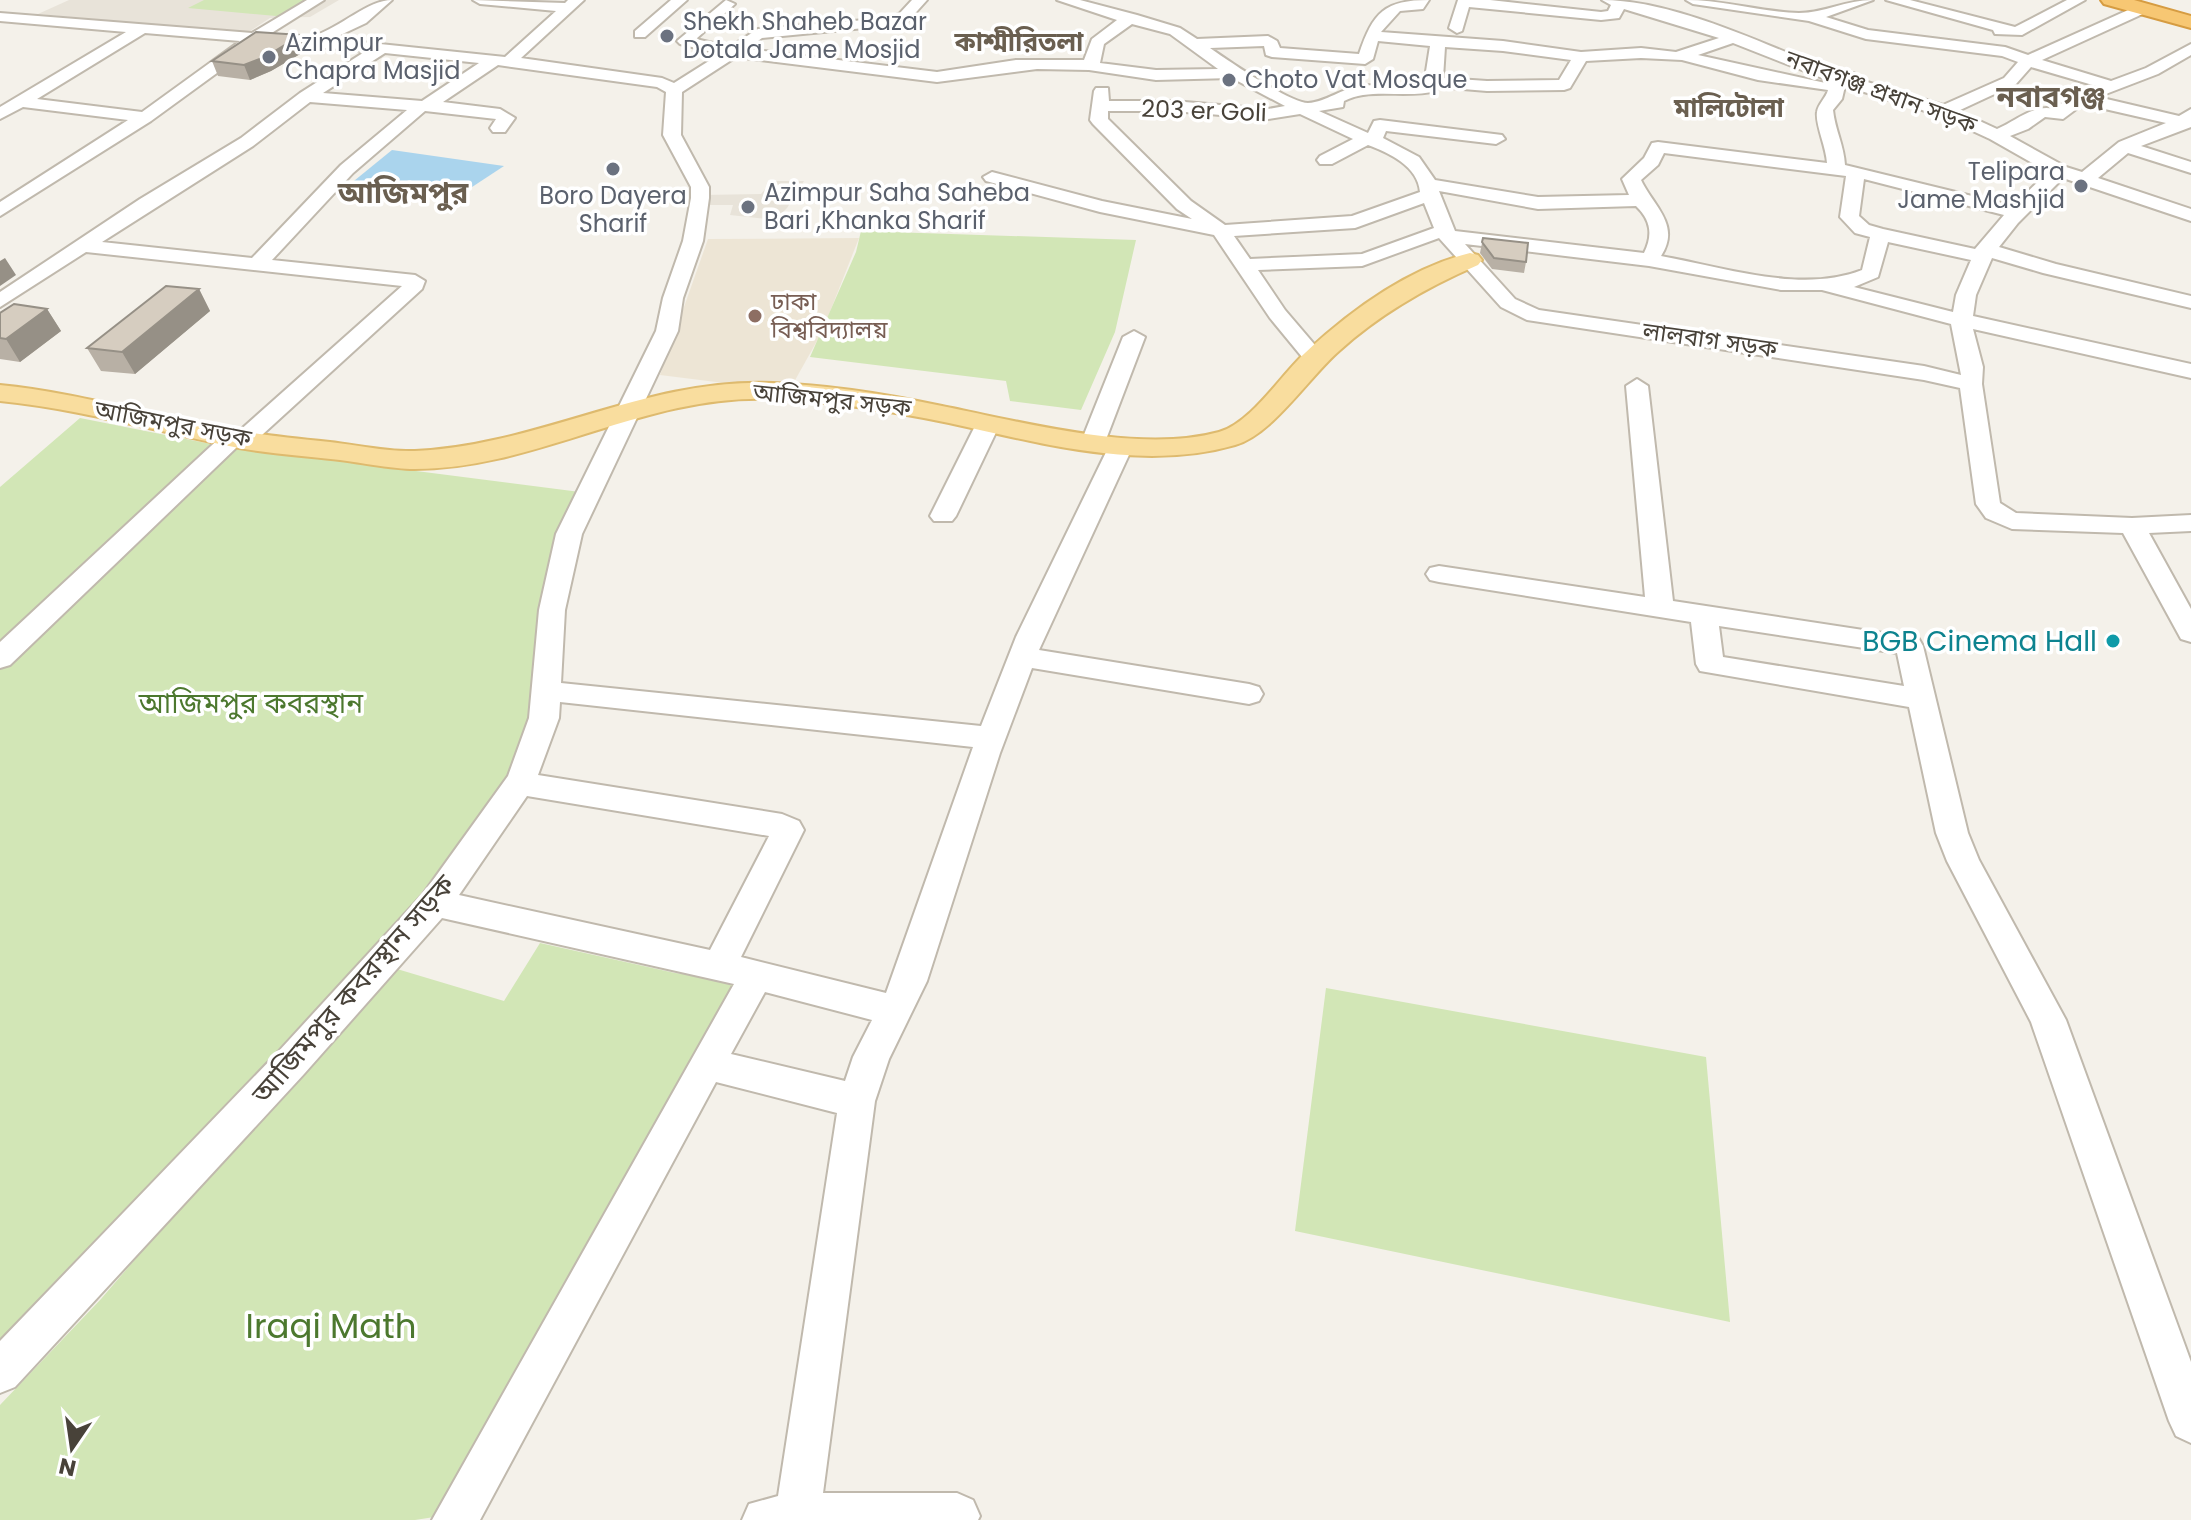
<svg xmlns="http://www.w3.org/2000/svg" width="2191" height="1520" viewBox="0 0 2191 1520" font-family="Poppins,'Noto Sans Bengali',sans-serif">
<rect width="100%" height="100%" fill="#f4f1ea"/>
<path fill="#e8e3d9" d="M69 0H339L310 17 270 18 247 33 38 14Z
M772 181H804L787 208 775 220 730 215 733 205H701L702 195 761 194Z"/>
<path fill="#ede5d5" d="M859 238 822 332 789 391 660 375 708 239Z"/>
<path fill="#d2e6b6" d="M204 0H316L287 17 188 8Z
M861 231 1136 240 1115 332 1081 410 1010 401 1006 381 810 357 856 252Z
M80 418 221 446 580 492 527 733 506 781 387 938 0 1351V487Z
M540 943 675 973 741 981 447 1515 415 1520H0V1405L101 1299 387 966 504 1001Z
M1326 988 1706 1057 1730 1322 1295 1231Z"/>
<path fill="#aad4ed" d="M392 150 504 166 469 189 349 185Z"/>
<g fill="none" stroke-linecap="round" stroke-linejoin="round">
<defs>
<path id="minor" d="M307 0H324L270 34C283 35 302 40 314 36 341 27 368 0 392 0L366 23 332 39 505 57 556 11 480 4 473 0 565 3 568 0H584L521 58 662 78 674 83 720 54 680 44 677 41 726 0 735 4 696 39 730 47 758 29 888 18 899 14 912 0H927L909 20 895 25 762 38 747 49 937 72 1016 60H1084L1092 39 1117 20 1057 0H1080L1137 15 1180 28 1197 39 1268 36 1277 41 1280 48 1359 54C1373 12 1385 0 1429 0L1423 9 1400 11 1381 32 1503 41 1581 52 1641 48 1676 52 1719 38 1624 9 1619 18 1601 20 1469 7 1462 31 1457 33 1449 28 1458 0H1490L1601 12 1608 11 1611 5 1602 0C1676 0 1770 47 1839 74L1854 73V78L1943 105 2004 78 2018 62 2002 56 1866 39 1809 21 1693 4 1686 0C1724 0 1761 12 1799 13 1824 13 1846 0 1873 0L1826 17 1868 30 2005 47 2028 55 2137 6H2147V12L2042 60 2111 81 2146 68 2191 44V55L2158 74 2098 97 2179 116 2191 109V127L2141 146 2191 162V173L2128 153 2098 178 2191 209V221L2063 178 2018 223 1999 247 2056 264 2191 296V308L2043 273 1992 258 1976 295 1973 316 2191 364V378L1973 329 1983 367 1982 384 2000 503 2016 513 2132 518 2191 515V531L2149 533 2191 609V642L2181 639 2123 533 2012 529 1986 518 1976 504 1960 388 1924 380 1527 320 1501 307 1439 238 1362 266 1258 270 1285 310 1326 358 1315 365 1307 363 1270 318 1214 235 1100 212 986 181 983 177 992 172 1102 201 1192 219 1177 209 1093 124 1090 120 1094 91 1096 88H1108L1109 101H1173L1268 109 1285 106 1232 78 1156 80 1089 70 1037 69 937 82 736 57 682 92 681 135 709 187V198L703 241 683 298 678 331 582 534 565 610 561 683 981 726 1016 637 1110 444 1114 439H1130L1134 444 1039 650 1249 684 1259 687 1263 694 1259 701 1249 704 1032 668 1000 753 927 981 889 1059 875 1101 823 1493H957L973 1500 980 1516 978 1520H742L749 1504 778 1496 837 1113 716 1082 480 1520H432L734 984 442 918 304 1074 15 1387 0 1393V1341L278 1052 423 894 508 776 529 718 539 610 556 534 656 331 663 298 683 241 691 198V187L663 135 666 92 657 87 498 65 443 102 500 109 515 118 505 132H493L490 128 496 119 425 111 353 173 272 260 415 275 425 281 422 289 251 445 238 446 10 665 0 668V642L225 433 238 432 402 286 86 252 0 307V292L140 199 241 138 300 93 366 51 258 43 151 121 0 216V202L128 120 23 107 0 119V107L126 32 0 21V13L252 33ZM1132 24 1170 34 1218 69 1156 70 1100 63 1104 44ZM145 33 240 41 142 112 37 99ZM1378 41 1430 46 1424 84C1403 88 1382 83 1361 86 1341 88 1327 102 1308 103 1290 103 1227 60 1210 48L1264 46 1266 55 1272 57 1365 64 1373 59ZM1733 43 1830 81V84L1698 55ZM1445 47 1503 51 1571 60 1559 80 1487 81 1443 78ZM385 53 479 63 422 101 323 93ZM1641 58 1682 60 1758 80 1828 90C1826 98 1818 104 1817 112 1815 124 1826 146 1827 163L1658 142 1652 143 1644 158 1622 179 1629 195 1538 197 1435 180 1419 157 1383 138 1386 131 1496 144 1505 139 1502 135 1380 120 1374 121 1368 133 1319 111 1343 107 1344 101C1371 87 1406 99 1436 91L1439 87 1487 91 1564 90 1570 88 1586 61ZM2031 67 2096 86 2074 94 2054 109C2033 104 2016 121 1997 129L1958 111 2016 84ZM1845 86 1938 115 1990 139 2048 172 2013 206 1845 165C1844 145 1835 130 1833 110L1842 99ZM310 102 407 110 341 165 252 258 102 242 253 146ZM2083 104 2166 123 2119 142 2082 172 2066 167 2010 136 2028 129 2045 117 2063 119ZM1108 111H1173L1268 119 1300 114 1353 139 1320 156 1317 160 1320 164H1332L1368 145C1389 153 1418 166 1420 192L1352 216 1225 225 1191 201 1108 119ZM1664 153 1846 176 1840 217 1855 233 1870 237 1862 270C1801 294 1723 267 1661 256 1681 225 1654 207 1641 180L1658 165ZM1864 179 2004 215 1975 249 1883 229 1869 225 1859 216ZM1439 191 1538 209 1636 206C1651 220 1653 235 1644 253L1455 231ZM1424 203 1434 228 1362 254 1250 259 1234 236 1355 228ZM1888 242 1971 260 1956 295 1953 312 1854 287 1878 277ZM1465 244 1649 266 1781 290H1822L1951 324 1961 375 1924 366 1539 310 1515 299ZM560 702 973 747 886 993 741 957 804 830 799 821 782 814 538 775 559 718ZM527 796 769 836 710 950 459 895ZM765 992 872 1020 853 1057 845 1081 731 1054Z
M671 0H687L645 37H635V31Z
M1886 0H1910L2015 27 2067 0H2085L2022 35 1995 34 1993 30Z
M1134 331 1145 337 1105 442 1101 447H1085L1081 442 1123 337Z
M1637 379 1648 386 1673 601 1909 637 1919 639 1923 646 1968 833 1979 860 2066 1020 2191 1362V1443L2176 1436 2169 1421 2031 1022 1947 861 1936 833 1909 707 1700 671 1696 664 1691 622 1439 582 1430 580 1426 574 1430 568 1439 566 1645 597 1626 386ZM1719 626 1897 653 1904 686 1723 657Z
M988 417 996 419 1000 424 956 516 952 521H934L930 516 976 424 980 419Z"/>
<path id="major" d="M1470 253 1478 255 1482 260 1478 265C1427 287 1380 314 1339 351 1309 377 1273 434 1235 445 1142 472 1040 443 949 423 890 411 830 401 770 399 643 394 534 471 410 469 387 468 363 463 340 460 306 456 272 454 239 448 159 432 81 409 0 401V385C83 393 162 419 245 432 273 436 301 439 330 442 357 445 387 452 415 451 538 446 648 377 773 383 830 385 886 394 942 406 1023 422 1139 454 1219 432 1251 423 1281 375 1305 353 1350 311 1409 268 1470 253Z"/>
<path id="highway" d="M2101 0H2134L2191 16V28L2104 4Z"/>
</defs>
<use href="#minor" stroke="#c0b9ad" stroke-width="4"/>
<use href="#major" stroke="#deba6e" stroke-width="4"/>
<use href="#highway" stroke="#d69c42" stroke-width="4"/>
<use href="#minor" fill="#fff" fill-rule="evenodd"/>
<use href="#major" fill="#f9dd9e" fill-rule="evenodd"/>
<use href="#highway" fill="#f7c773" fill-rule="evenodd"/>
</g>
<path fill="#b8b0a5" d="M301 35 307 50 271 71 250 80 218 76 212 61Z
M1483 238 1526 262 1524 273 1492 269 1480 253Z
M199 289 210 311 135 374 101 371 87 348Z
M47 309 61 331 20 362 0 359V313Z"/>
<path fill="#969086" d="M301 35 307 50 271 71 250 80 244 65Z
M5 258 16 275 0 286V261Z
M199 289 210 311 135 374 122 352Z
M47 309 61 331 20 362 6 339Z"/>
<path fill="#d6cdc0" stroke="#969086" stroke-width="2" d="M256 32 301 35 265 57 244 65 212 61Z
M1483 238 1528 243 1526 262 1494 258 1482 242Z
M166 286 199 289 122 352 87 348Z
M14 304 47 309 6 339 0 338V313Z"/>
<g fill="#6b7280" stroke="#fff" stroke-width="3">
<circle cx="667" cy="36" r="8"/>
<circle cx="269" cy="57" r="8"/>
<circle cx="1229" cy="80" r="8"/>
<circle cx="613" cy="169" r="8"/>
<circle cx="2081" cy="186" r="8"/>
<circle cx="748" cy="207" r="8"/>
</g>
<circle fill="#8d6e63" stroke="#fff" stroke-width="3" cx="755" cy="316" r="8"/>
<circle fill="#0f9aa8" stroke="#fff" stroke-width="3" cx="2113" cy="641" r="8"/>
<g text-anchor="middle" stroke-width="7" stroke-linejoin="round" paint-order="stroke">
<g font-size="24" fill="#5b616d" stroke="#fff" text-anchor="start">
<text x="683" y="30">Shekh Shaheb Bazar<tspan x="683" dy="28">Dotala Jame Mosjid</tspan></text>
<text x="285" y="51">Azimpur<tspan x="285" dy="28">Chapra Masjid</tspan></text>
<text x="1245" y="88">Choto Vat Mosque</text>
<text x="2065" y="180" text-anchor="end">Telipara<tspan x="2065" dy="28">Jame Mashjid</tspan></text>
<text x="764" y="201">Azimpur Saha Saheba<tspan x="764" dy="28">Bari ,Khanka Sharif</tspan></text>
<text x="613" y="204" text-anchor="middle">Boro Dayera<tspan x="613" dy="28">Sharif</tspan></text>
</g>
<g font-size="24" fill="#484239" stroke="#fff">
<text transform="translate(1881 92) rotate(20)" y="8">নবাবগঞ্জ প্রধান সড়ক</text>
<text transform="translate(1204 111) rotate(2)" y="8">203 er Goli</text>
<text transform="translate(1710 340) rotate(8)" y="8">লালবাগ সড়ক</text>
<text transform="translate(832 400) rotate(6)" y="8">আজিমপুর সড়ক</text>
<text transform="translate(173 424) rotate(11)" y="8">আজিমপুর সড়ক</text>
</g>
<g font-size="24" fill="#785e54" stroke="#fff" text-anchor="start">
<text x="771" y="310">ঢাকা<tspan x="771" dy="28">বিশ্ববিদ্যালয়</tspan></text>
</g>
<g font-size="26" font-weight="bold" fill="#6a5f50" stroke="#fff">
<text x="1019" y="51">কাশ্মীরিতলা</text>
<text x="1729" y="117">মালিটোলা</text>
</g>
<g font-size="28" fill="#0d838f" stroke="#fff" text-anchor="end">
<text x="2097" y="651">BGB Cinema Hall</text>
</g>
<g font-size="28" fill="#4c782e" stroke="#fff">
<text x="251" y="713">আজিমপুর কবরস্থান</text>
</g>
<g font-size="28" fill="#484239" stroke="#fff">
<text transform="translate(353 989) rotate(-49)" y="10">আজিমপুর কবরস্থান সড়ক</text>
</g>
<g font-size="30" font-weight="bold" fill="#6a5f50" stroke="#fff">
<text x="2051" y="107">নবাবগঞ্জ</text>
<text x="403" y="203">আজিমপুর</text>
</g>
<g font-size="34" fill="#4c782e" stroke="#fff">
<text x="331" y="1338">Iraqi Math</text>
</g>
</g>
<g transform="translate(72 1448) rotate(193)" stroke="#ffffff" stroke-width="6" paint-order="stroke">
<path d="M0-6L14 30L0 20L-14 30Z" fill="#484239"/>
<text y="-12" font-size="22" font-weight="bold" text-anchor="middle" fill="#484239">N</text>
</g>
</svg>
